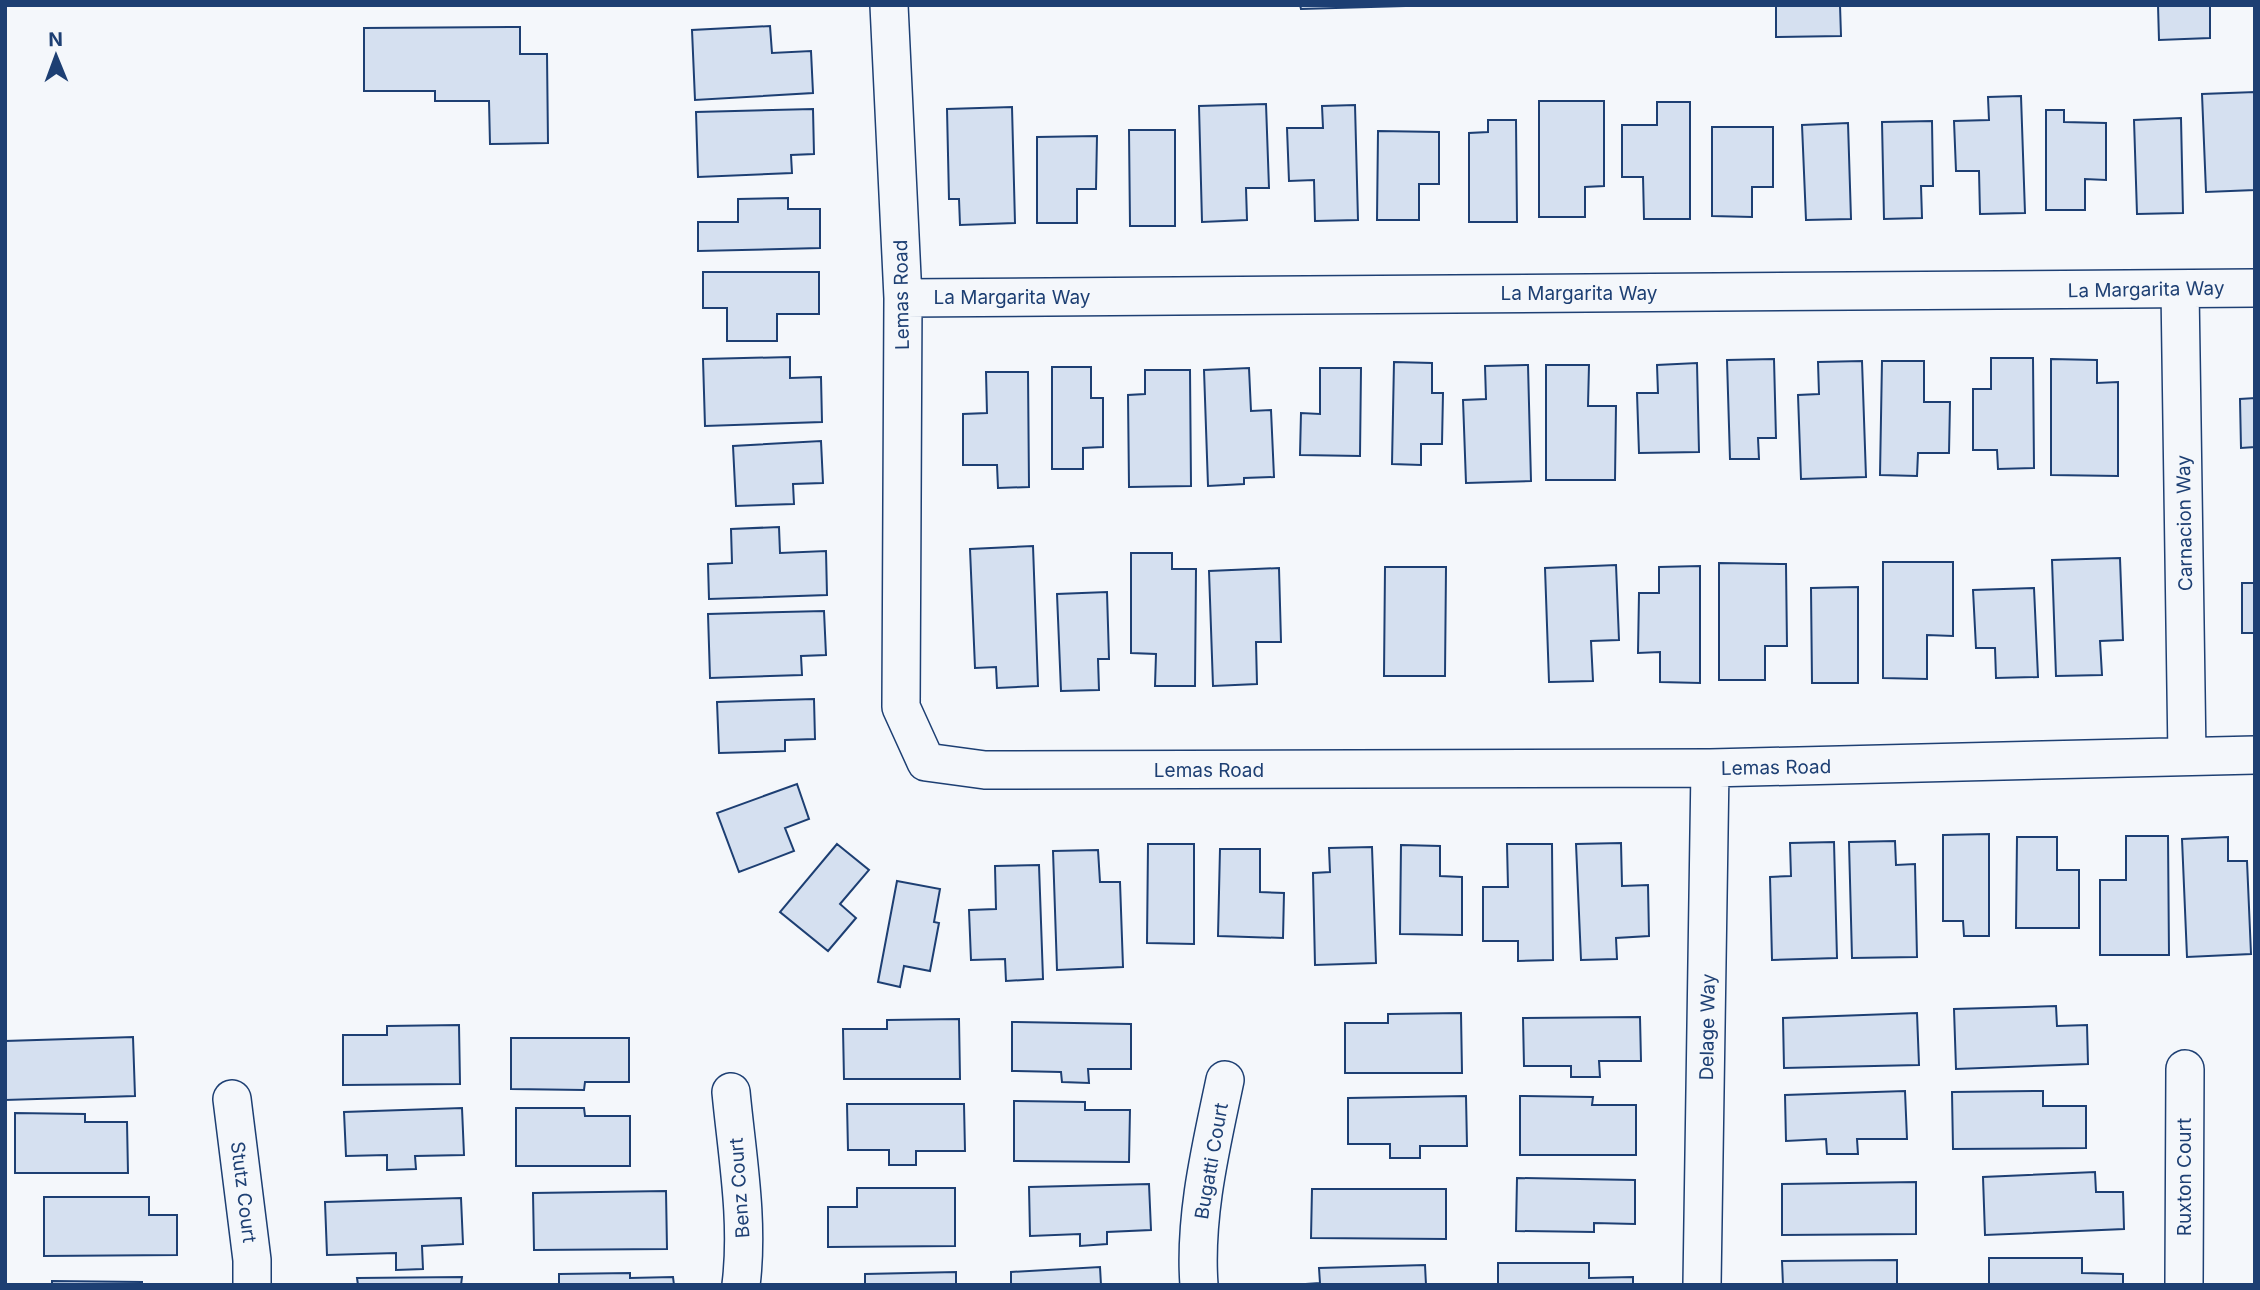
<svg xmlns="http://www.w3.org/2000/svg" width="2260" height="1290" viewBox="0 0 2260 1290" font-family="Inter,sans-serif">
<rect width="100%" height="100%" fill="#f4f7fb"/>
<path fill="#d5e0f0" stroke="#1d3f73" stroke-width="2" d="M1300 5H1441L1301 9Z
M1776 5H1840L1841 36 1776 37Z
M2158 5H2210V38L2159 40Z
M770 26 772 53 811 51 813 93 695 100 692 30Z
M520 27V54H547L548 143 490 144 489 101H435V91H364V28Z
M2255 92V190L2206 192 2202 94Z
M2021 96 2025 213 1980 214 1979 171H1956L1954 121 1989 120 1988 97Z
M1539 101H1604V186L1585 187V217H1539Z
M1657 102H1690V219H1644L1643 177H1622V125H1657Z
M1266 104 1269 188H1246L1247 220 1202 222 1199 106Z
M1355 105 1358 220 1315 221 1314 180 1289 181 1287 128H1323L1322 106Z
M1012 107 1015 223 960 225 959 199H949L947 109Z
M813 109 814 154 791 155 792 173 698 177 696 112Z
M2046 110H2064V122L2106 123V180L2085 179V210H2046Z
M2181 118 2183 213 2137 214 2134 120Z
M1488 120H1516L1517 222H1469V133L1488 132Z
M1932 121 1933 186H1921L1922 218 1884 219 1882 122Z
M1848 123 1851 219 1806 220 1802 125Z
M1712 127H1773V187H1752V217L1712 216Z
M1129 130H1175V226H1130Z
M1378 131 1439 132V184H1419V220H1377Z
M1097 136 1096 189H1077V223H1037V137Z
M788 198V209H820V248L698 251V222H738V199Z
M703 272H819V314H777V341H727V308H703Z
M790 357V378L821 377 822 422 705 426 703 359Z
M1991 358H2033L2034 468 1998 469 1997 450H1973V389H1991Z
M1774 359 1776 438H1758L1759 459H1730L1727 360Z
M2051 359 2097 360V383L2118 382V476L2051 475Z
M1862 361 1866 477 1801 479 1798 395 1819 394 1818 362Z
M1882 361H1924V402H1950L1949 453H1918L1917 476 1880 475Z
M1394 362 1432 363V393H1443L1442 444H1421V465L1392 464Z
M1697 363 1699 452 1639 453 1637 393H1658L1657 365Z
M1528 365 1531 481 1466 483 1463 400 1486 399 1485 366Z
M1546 365H1589L1588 406H1616L1615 480H1546Z
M1052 367H1091V398H1103V447L1083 448V469H1052Z
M1249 368 1251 411 1271 410 1274 477 1244 478V484L1208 486 1204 370Z
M1320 368H1361L1360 456 1300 455 1301 413 1320 414Z
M1145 370H1190L1191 486 1129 487 1128 395 1145 394Z
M986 372H1028L1029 487 998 488 997 465H963V414L987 413Z
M2255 398V447L2241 448 2240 399Z
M821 441 823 483 793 484 794 504 736 506 733 446Z
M779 527 780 553 826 551 827 595 709 599 708 564 732 563 731 529Z
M1033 546 1038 686 997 688 996 667 975 668 970 549Z
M1131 553H1172V569H1196L1195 686H1155L1156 654 1131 653Z
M2120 558 2123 640 2100 641 2102 675 2056 676 2052 560Z
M1883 562H1953V636L1927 635V679L1883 678Z
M1719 563 1786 564 1787 646H1765V680H1719Z
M1616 565 1619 640 1591 641 1593 681 1549 682 1545 568Z
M1700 566V683L1660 682V652L1638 653 1639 593H1659V567Z
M1385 567H1446L1445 676H1384Z
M1279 568 1281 642H1256L1257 684 1213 686 1209 571Z
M2242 583H2255V633H2242Z
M1858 587V683H1812L1811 588Z
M2034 588 2038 677 1996 678 1995 648H1976L1973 590Z
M1107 592 1109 659H1098L1099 690 1061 691 1057 594Z
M824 611 826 655 801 656 802 675 710 678 708 614Z
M814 699 815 739 785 740V751L719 753 717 702Z
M797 784 809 819 785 828 794 851 739 872 717 813Z
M1989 834V936H1964L1963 921H1943V835Z
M2126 836H2168L2169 955H2100V880H2126Z
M2017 837H2057V870H2079V928H2016Z
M2228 837V861H2247L2251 954 2187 957 2182 839Z
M1895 841 1896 865 1915 864 1917 957 1852 958 1849 842Z
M1834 842 1837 958 1772 960 1770 877 1791 876 1790 843Z
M1621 843 1622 886 1648 885 1649 936 1616 938 1617 959 1581 960 1576 844Z
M837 844 869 870 840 904 856 918 828 951 780 912Z
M1148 844H1194V944L1147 943Z
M1507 844H1552L1553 960 1518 961V941H1483V887H1508Z
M1401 845 1440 846V876L1462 877V935L1400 934Z
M1372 847 1376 963 1315 965 1313 873 1330 872 1329 848Z
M1220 849H1260V892L1284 893 1283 938 1218 936Z
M1098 850 1100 882H1120L1123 967 1057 970 1053 851Z
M1039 865 1043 979 1006 981 1005 959 971 960 969 910 996 909 995 866Z
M897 881 940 889 934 922 939 923 930 971 904 966 900 987 878 982Z
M2056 1006 2057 1026 2087 1025 2088 1064 1956 1069 1954 1009Z
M1461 1013 1462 1073H1345V1023H1388V1014Z
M1917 1013 1919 1065 1784 1068 1783 1018Z
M1640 1017 1641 1061H1599L1600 1077H1571V1066H1524L1523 1018Z
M959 1019 960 1079H844L843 1029H887V1020Z
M1012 1022 1131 1024V1069H1088L1089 1083 1062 1082 1061 1072 1012 1071Z
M459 1025 460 1084 343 1085V1035H387V1026Z
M133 1037 135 1096 5 1100V1041Z
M511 1038H629V1082H585L584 1090 511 1089Z
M1905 1091 1907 1139H1857L1858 1154H1827L1826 1139 1786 1141 1785 1095Z
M2043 1091V1106H2086V1148L1953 1149 1952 1092Z
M1466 1096 1467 1146H1420V1158H1390V1144H1348V1098Z
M1520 1096 1593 1097 1592 1105H1636V1155H1520Z
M1014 1101 1085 1102V1110H1130L1129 1162 1014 1161Z
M847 1104H964L965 1151H916V1165H889V1150H848Z
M462 1108 464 1155 415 1156 416 1169 387 1170V1155L346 1156 344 1112Z
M516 1108H584L585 1116H630V1166H516Z
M15 1113 85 1114V1122H127L128 1173H15Z
M2095 1172 2096 1192H2123L2124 1229 1985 1235 1983 1177Z
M1517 1178 1635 1180V1224L1594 1223V1232L1516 1231Z
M1916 1182V1234L1782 1235V1184Z
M1149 1184 1151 1230 1107 1232V1244L1080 1246V1234L1030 1236 1029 1187Z
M857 1188H955V1246L828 1247V1207H857Z
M1312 1189H1446V1239L1311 1238Z
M666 1191 667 1249 534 1250 533 1193Z
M44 1197H149V1215H177V1255L44 1256Z
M461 1198 463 1244 422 1246 423 1269 396 1270V1253L327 1255 325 1202Z
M1989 1258H2082V1273L2123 1274V1285H1989Z
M1897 1260V1285H1783L1782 1261Z
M1498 1263H1589V1278L1633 1277V1285H1498Z
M1425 1265 1426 1285H1291L1320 1283 1319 1268Z
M1100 1267 1101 1285H1011V1272Z
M956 1272V1285H865V1274Z
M630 1273V1278L673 1277 674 1285H559V1274Z
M462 1277 461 1285H358L357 1278Z
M52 1281 142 1282V1285H52Z"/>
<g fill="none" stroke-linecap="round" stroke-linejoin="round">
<defs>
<path id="minor" d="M889 5 903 298 901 707 926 762 985 770 1710 768 2255 755
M2180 289 2187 756
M903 298 2255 288
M731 1092C737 1155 749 1221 741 1285
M232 1099 252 1260V1285
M1199 1285C1194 1216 1211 1147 1225 1080
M1702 1285 1710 768
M2184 1285 2185 1069"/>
</defs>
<use href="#minor" stroke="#1d3f73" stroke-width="40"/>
<use href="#minor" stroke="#f4f7fb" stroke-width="37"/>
</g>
<g text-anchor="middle" stroke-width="5" stroke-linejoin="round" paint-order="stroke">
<g font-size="19" fill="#1d3f73" stroke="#f4f7fb">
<text transform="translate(2146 289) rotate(-1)" y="7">La Margarita Way</text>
<text x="1579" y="300">La Margarita Way</text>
<text transform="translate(901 295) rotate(-91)" y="7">Lemas Road</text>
<text x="1012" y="304">La Margarita Way</text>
<text transform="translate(2184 523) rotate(-91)" y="7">Carnacion Way</text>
<text transform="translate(1776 767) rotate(-1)" y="7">Lemas Road</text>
<text x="1209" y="777">Lemas Road</text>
<text transform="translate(1707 1027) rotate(-89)" y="7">Delage Way</text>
<text transform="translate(1211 1161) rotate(-80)" y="7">Bugatti Court</text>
<text transform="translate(2184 1177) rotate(-90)" y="7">Ruxton Court</text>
<text transform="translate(739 1188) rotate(-94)" y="7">Benz Court</text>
<text transform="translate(244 1192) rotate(83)" y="7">Stutz Court</text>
</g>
</g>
<rect width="2260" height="1290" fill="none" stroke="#1d3f73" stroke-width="14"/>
<g transform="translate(56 56) rotate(359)" stroke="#f4f7fb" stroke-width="5" paint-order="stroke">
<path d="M0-5L12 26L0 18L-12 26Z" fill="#1d3f73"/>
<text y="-10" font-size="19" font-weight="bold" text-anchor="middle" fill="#1d3f73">N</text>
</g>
</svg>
